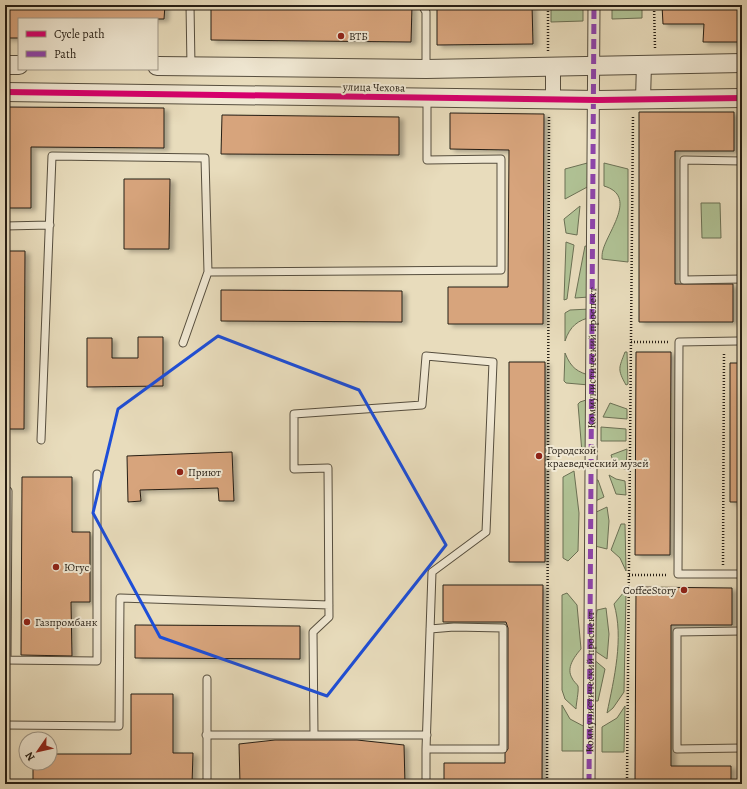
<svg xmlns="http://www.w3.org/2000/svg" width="747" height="789" viewBox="0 0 747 789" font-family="Alegreya,serif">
<defs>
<filter id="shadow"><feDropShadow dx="4.5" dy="2.5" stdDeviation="2" flood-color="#0004"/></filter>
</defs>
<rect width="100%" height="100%" fill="#e8dcbc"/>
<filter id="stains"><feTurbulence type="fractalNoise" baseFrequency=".005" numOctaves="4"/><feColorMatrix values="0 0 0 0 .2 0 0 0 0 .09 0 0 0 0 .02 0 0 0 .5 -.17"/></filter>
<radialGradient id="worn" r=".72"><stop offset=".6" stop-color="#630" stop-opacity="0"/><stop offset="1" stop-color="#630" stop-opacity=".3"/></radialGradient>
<path fill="#b0c295" stroke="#6b7054" d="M551 5H583V21L551 22Z
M612 5H642V18L612 19Z
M591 162V185L565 199V169Z
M604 163 628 169V262L602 259C602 256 602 253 603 250 608 231 638 196 604 186Z
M701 203H720L721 238H702Z
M580 206 577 235 566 233 564 219Z
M566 242 574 245 567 299 564 300Z
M585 246 595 248 589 297 575 298Z
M590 309 592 317C578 320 570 326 565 341V313L570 310Z
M625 352H627L628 384 626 385C617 369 619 368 625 352Z
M565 353C571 368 577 372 592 376L589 385 566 383 564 381Z
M589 399V447L582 453 578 404 580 402Z
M610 403 627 409V419L603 417Z
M601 427 626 429V441H601Z
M627 449 626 469 613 467V461L611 455Z
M574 471 579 513 578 551 568 561 563 558V477Z
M609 475 616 479 625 481 626 495 616 494Z
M594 480H598L604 497 589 504Z
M607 507 609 521 607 549 595 546 590 515Z
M621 524H625L626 571 620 558 611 550Z
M624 592H626L624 692 613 708 607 713C614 679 624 638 614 604Z
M567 593 577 605 581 649C574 657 566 668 572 678 573 681 577 684 578 686 579 691 576 704 576 709L565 699 562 690V595Z
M606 608 609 634 607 659 592 649 597 610Z
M592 658 605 669 598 701H587Z
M562 705 570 719 587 728 588 751H562Z
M625 706 624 752H602V727L617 718Z"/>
<path fill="#d7a47c" stroke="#261e14" filter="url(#shadow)" d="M5 5H165L164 19H19V38H5Z
M211 5 412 6 411 42 211 40Z
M437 5H532L533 44 437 45Z
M662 5 742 6V42H703L704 24H663Z
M5 107 164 108V148L31 147V208H5Z
M639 112H734V151H675V284H733V322H639Z
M450 113 544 114 543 324H448V287H508L509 150 450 149Z
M222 115 399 117V155L221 154Z
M124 179H170L169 249H124Z
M5 251H25L24 429H5Z
M221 290 402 291V322L221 321Z
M138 337H163V386L87 387V338H112V358H138Z
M636 352H671L670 555H635Z
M509 362H545V562H509Z
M730 363H742V502H730Z
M232 452 234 501H219L218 488 140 490 141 501 128 502 127 456Z
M22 477H72V532H90V602H71L72 656 21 655Z
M443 585H543L542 784H444V763H505V753L508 749V628L506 622H443Z
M636 587 732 588V625H671V766H731V784H635Z
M135 625 300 626V659L135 658Z
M131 694H173V753H193L192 784H33V763H50V754H131Z
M275 740H357L404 745 405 784H240L239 744Z"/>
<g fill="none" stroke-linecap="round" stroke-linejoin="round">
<defs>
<path id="service" d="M190 5 191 66
M422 5 426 12V69
M742 161 684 160V280L742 279
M5 226 50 225
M738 341 679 342 678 574H742V595
M183 343 208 272
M41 440 52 156 205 158 208 272 501 270V159L427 160V97
M742 631 677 632V749L742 748
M5 660 97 661V474
M7 660 8 491
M207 679V784
M5 725 119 726 120 598 329 605
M206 735H427
M314 735 313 632 329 617 328 468 294 469V414L422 405 426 356 493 362 486 532 432 572 426 749
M426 784V749H503V628L454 627 430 629"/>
<g id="pedestrian">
<path id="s1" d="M589 784 594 5"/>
</g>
<path id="minor" d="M553 98V66
M643 99 644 64"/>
<path id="tertiary" d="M5 65H19
M157 66 426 69 742 63
M5 92 598 100 742 98"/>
</defs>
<use href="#service" stroke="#564e3e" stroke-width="9"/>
<use href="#pedestrian" stroke="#564e3e" stroke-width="13"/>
<use href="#minor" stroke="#564e3e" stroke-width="16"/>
<use href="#tertiary" stroke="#564e3e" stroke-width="20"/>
<path stroke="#261e14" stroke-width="2.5" stroke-dasharray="1 2" stroke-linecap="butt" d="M548 5V52
M654 5 655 48
M631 342H668
M723 565 724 352
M629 575H668
M547 784 549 115
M627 784 633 115"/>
<use href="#service" stroke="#f0e8d3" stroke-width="7"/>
<use href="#pedestrian" stroke="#f0e8d3" stroke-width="11"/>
<use href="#minor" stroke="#f0e8d3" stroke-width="14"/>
<use href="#tertiary" stroke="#f0e8d3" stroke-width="18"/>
<path stroke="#8e44ad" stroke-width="5" stroke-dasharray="10 5" stroke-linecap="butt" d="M589 784 594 5"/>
<defs>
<path id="cycleway" d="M5 92 598 100 742 98"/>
</defs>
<use href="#cycleway" stroke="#f0e8d3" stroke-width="8"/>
<use href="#cycleway" stroke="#d6006c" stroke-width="6"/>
</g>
<path fill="none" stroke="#1d4ed8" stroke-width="3" stroke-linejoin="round" d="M218 336 359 390 446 545 327 696 160 637 93 513 118 409Z"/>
<g fill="#8f2418" stroke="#f0e8d3" stroke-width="1.5">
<circle cx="341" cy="36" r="4"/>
<circle cx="539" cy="456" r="4"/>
<circle cx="180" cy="472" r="4"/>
<circle cx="56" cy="567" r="4"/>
<circle cx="684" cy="590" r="4"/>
<circle cx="27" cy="622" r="4"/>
</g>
<g text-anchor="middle" stroke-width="4" stroke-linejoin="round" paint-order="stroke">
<g font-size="11" fill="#261e14" stroke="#f0e8d3" text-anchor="start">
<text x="349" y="40">ВТБ</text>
<text x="547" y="454">Городской<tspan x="547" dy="13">краеведческий музей</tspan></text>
<text x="188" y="476">Приют</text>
<text x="64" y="571">Югус</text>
<text x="676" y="594" text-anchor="end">CoffeeStory</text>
<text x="35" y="626">Газпромбанк</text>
</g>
<g font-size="11" fill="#261e14" stroke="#f0e8d3">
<text transform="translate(374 87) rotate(1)" y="4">улица Чехова</text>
<text dy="4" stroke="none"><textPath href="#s1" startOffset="426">Коммунистический проспект</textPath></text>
<text dy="4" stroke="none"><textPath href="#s1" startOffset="102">Коммунистический проспект</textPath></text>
</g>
</g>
<rect width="747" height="789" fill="none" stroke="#e8dcbc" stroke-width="20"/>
<rect x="6" y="6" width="735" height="777" fill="none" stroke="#261e14" stroke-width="2"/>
<rect x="10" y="10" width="727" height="769" fill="none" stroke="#261e14"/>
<rect x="18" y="18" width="140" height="52" fill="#f0e8d3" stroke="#9f9787"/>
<rect x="26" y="31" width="20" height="6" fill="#d6006c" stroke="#9f9787"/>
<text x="54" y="38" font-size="12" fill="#261e14">Cycle path</text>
<rect x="26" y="51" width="20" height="6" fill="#8e44ad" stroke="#9f9787"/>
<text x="54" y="58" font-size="12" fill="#261e14">Path</text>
<g transform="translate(38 751) rotate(236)"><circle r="19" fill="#f0e8d3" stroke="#9f9787"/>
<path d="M0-3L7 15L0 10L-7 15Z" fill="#8f2418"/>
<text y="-6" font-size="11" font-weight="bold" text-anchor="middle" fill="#261e14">N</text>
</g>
<rect width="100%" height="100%" filter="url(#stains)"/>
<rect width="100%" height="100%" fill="url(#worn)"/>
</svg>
